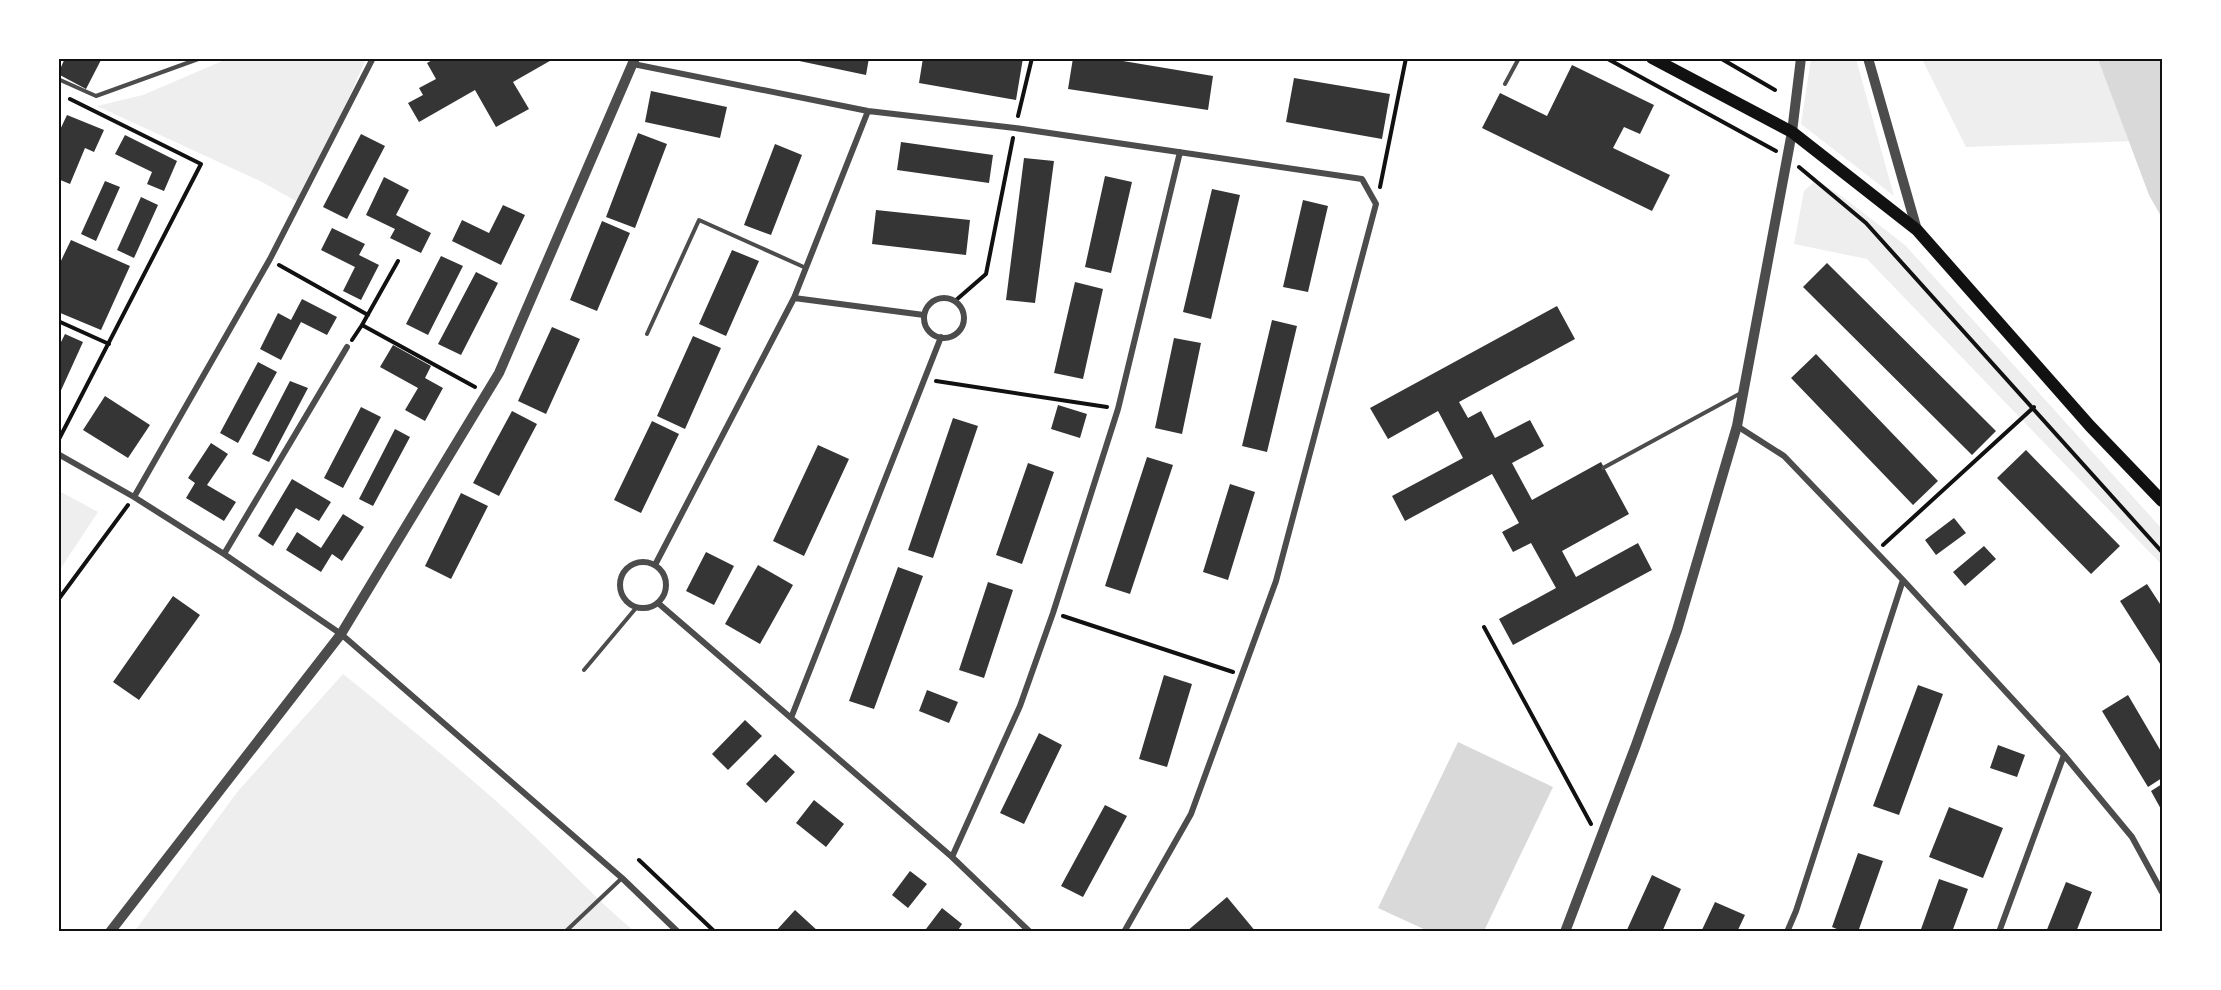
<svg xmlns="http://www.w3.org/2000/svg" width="2221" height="990" viewBox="0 0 2221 990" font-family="Barlow,sans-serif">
<rect width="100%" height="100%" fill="#fff"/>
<path fill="#eee" d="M227 59H366L301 204 262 182 97 106 143 95Z
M1811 59H1856L1894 196 1801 124Z
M1922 59H2162V140L1966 147Z
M1816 180 1840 195 1905 245 2162 529V565L1867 259 1794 244 1804 191Z
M59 491 98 512 59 571Z
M343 674C407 726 472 777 532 834 566 866 598 901 634 931L134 932 238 791Z"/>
<path fill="#d9d9d9" d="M2098 59H2162V218L2149 195Z
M1458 742 1553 787 1484 931H1428L1378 908Z"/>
<path fill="#353535" d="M65 58H102L86 89 58 74Z
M436 58H555L513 82 529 109 496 127 475 90 419 122 408 103 423 95 419 88 436 79 427 63Z
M785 58H869L866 75Z
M923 58H1023L1016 100 919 83Z
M1073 58H1105L1213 76 1208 110 1068 89Z
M1572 65 1654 105 1640 134 1624 127 1613 148 1670 175 1652 211 1482 128 1500 93 1547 116Z
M1294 78 1390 94 1382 139 1286 122Z
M651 91 727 107 720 138 645 122Z
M67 115 104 130 94 152 85 148 70 184 58 179V134Z
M638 133 667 144 635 228 606 217Z
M361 134 385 146 347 219 323 207Z
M125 135 177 161 164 191 147 184 152 172 115 154Z
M901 142 993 155 989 183 897 170Z
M775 144 802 155 771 235 744 225Z
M1024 158 1054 161 1035 303 1006 300Z
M1105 176 1132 182 1111 273 1085 267Z
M384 177 409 190 396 215 431 233 421 253 390 238 395 229 366 215Z
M105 181 120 187 96 241 81 234Z
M1212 189 1240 195 1211 319 1183 312Z
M141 197 158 205 134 258 117 250Z
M1303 200 1328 206 1308 292 1283 287Z
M503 205 525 215 501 265 452 241 462 220 489 233Z
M876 210 970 220 966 255 872 244Z
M602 221 630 233 597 311 570 300Z
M332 228 365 244 359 255 379 265 361 300 343 291 355 267 321 250Z
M71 240 130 266 101 330 58 312V267Z
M732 250 759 261 726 336 699 324Z
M441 256 463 266 428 335 406 324Z
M1827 263 1996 431 1972 455 1803 287Z
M476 272 498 283 461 355 438 344Z
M1075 282 1103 289 1083 379 1054 373Z
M302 299 337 317 327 335 301 322 281 360 260 349 278 313 291 320Z
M1557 306 1575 339 1459 402 1468 418 1481 411 1495 438 1530 420 1544 446 1512 463 1532 500 1601 462 1629 514 1562 551 1576 577 1638 543 1652 570 1513 645 1499 619 1556 588 1531 543 1513 552 1502 532 1519 523 1492 474 1405 521 1392 496 1463 458 1438 411 1388 439 1370 408Z
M1272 320 1297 326 1267 452 1242 446Z
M552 327 580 339 546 414 518 401Z
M65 334 83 342 58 397V348Z
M693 336 721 348 685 429 657 416Z
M1174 338 1201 343 1182 434 1155 428Z
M393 345 431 366 425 378 443 388 425 421 405 410 418 388 380 367Z
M1816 354 1938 481 1913 505 1791 378Z
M258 362 277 372 238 443 220 433Z
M290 381 308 388 269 462 252 454Z
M105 396 150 425 128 458 83 430Z
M1058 405 1087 414 1080 438 1051 429Z
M361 407 381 417 343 488 324 478Z
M512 411 537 424 499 496 473 483Z
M953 418 978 426 933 558 908 550Z
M652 421 679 434 641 513 614 500Z
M395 429 410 437 373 506 359 499Z
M211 443 228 454 207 485 236 502 224 521 186 498 195 483 188 478Z
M818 445 849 459 804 556 773 541Z
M2026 450 2120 546 2091 574 1997 478Z
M1147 457 1173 465 1130 594 1105 586Z
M1028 463 1054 472 1022 564 996 555Z
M292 479 331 502 319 521 296 508 273 546 258 536Z
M1230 484 1255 492 1228 580 1203 572Z
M461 493 488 506 451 579 425 566Z
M343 514 364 527 342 561 332 554 321 572 286 550 297 532 321 548Z
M1954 518 1966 533 1936 555 1925 540Z
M1984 546 1996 559 1965 586 1953 572Z
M706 552 734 566 714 605 686 591Z
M758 565 793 585 760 644 725 624Z
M898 567 923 576 874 709 849 701Z
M988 582 1013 590 984 678 959 670Z
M2147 584 2162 607V667L2120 601Z
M173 596 200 615 139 700 113 682Z
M1164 675 1192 684 1167 767 1139 759Z
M1918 685 1943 694 1899 815 1873 806Z
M927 690 958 702 949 723 919 711Z
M2128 695 2162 753V778L2148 787 2102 711Z
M745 720 762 736 728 770 712 754Z
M1039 733 1062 745 1024 824 1000 813Z
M1998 745 2025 755 2017 777 1990 768Z
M775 754 795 772 766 803 746 784Z
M2162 784V811L2151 791Z
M814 800 844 824 826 847 796 823Z
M1105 805 1127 816 1083 897 1061 886Z
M1949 807 2003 828 1983 878 1929 857Z
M1858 853 1883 861 1858 932H1844L1832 927Z
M910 871 927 884 908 908 892 895Z
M1652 875 1681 889 1662 932H1626Z
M1939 879 1968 889 1952 932H1920Z
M2066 882 2092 892 2076 932H2046Z
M1227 897 1256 932H1186Z
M1715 902 1745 915 1737 932H1701Z
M942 908 962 924 957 932H929L926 929Z
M795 910 819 932H775Z"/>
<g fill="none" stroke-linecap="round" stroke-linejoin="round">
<path stroke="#111" stroke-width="4" d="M1606 58 1776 151
M1720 58 1775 90
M1018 116 1032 58
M1799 167 1866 223 2162 552
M1380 187 1406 58
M398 261 362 325 475 387
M279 265 368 315
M955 301 986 274 1013 138
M58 321 109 344
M352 340 362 325
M936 381 1107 407
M58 441 201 164 70 99
M1883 545 2034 407
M58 600 128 505
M1063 616 1233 672
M1484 627 1591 824
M639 860 715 932"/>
<path stroke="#4c4c4c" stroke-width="4" d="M58 79 96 96 201 58
M1505 84 1519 58
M647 334 699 220 806 268
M1603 468 1741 393
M584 670 636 608
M565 932 622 878"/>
<path stroke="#4c4c4c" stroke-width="6" d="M633 64 868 111 1015 128 1362 179 1376 204 1276 581 1191 814 1124 932
M794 298 924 315
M924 318a20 20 0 1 1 40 0a20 20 0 1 1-40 0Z
M1737 426 1784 456 1903 580 2064 755 2132 837 2162 892
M58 454 134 497 224 554 341 634 622 878 678 932
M134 497 270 259 373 58
M224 554 347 347
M620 585a23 23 0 1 1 46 0a23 23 0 1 1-46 0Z
M655 565 794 298 868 111
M658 603 952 857 1030 932
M791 718 941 337
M952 857 1020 706 1053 613 1118 409 1180 152
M1787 932 1796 911 1903 580
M1999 932 2064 755"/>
<path stroke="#4c4c4c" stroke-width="10" d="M1868 58 1917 230
M110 932 341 634 499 373 635 58
M1565 932 1636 745 1677 630 1737 426 1792 132 1801 58"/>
<path stroke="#111" stroke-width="12" d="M1652 58 1792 132 1917 230 2090 426 2162 501"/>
</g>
<rect width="2221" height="990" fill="none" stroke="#ffffff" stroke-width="120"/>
<rect x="60" y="60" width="2101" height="870" fill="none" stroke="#111" stroke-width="2"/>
</svg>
